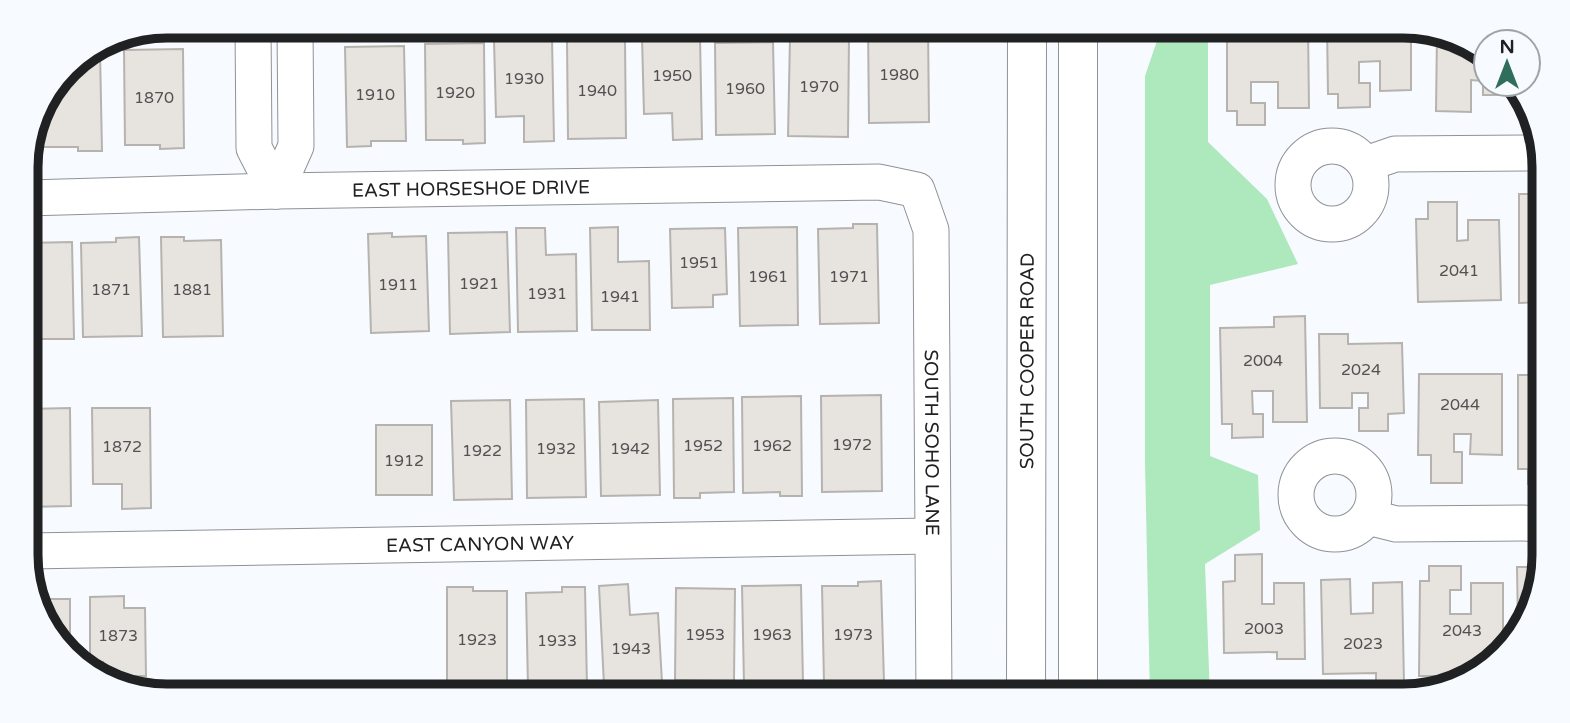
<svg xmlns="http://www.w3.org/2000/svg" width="1570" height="723" viewBox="0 0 1570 723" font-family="'Varela Round',sans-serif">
<rect width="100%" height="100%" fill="#f7fbff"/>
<path fill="#aee8bd" d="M1162 26H1208V142L1267 199 1298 264 1210 285V456L1258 475 1260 530 1205 564 1210 697H1150L1145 462V76Z"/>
<path fill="#e7e3df" stroke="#b6b3af" stroke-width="2" d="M868 26H928L929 122 869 123Z
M1227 26H1308L1309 108H1278V82H1251V103H1265V125H1237V111H1227Z
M1327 26H1402L1411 28V90L1380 91V61L1359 62V83H1370V107L1338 108V94H1328Z
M1437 33 1457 37 1486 60V84H1512V95H1483V81L1471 80V112L1436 111Z
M700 37 702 139 673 140 672 113 644 114 642 38Z
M790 37H849L848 137 788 136Z
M552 38 554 141 524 142V116L496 117 494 40Z
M567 41H625L626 138 568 139Z
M773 42 775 134 716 135 715 43Z
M484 43 485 143 463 144V140H426L425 44Z
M404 46 406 141H371V146L347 147 345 47Z
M183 49 184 148 160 149V145H125L124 50Z
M92 51H100L102 151H78V147H42V103L74 62Z
M1519 194H1543V302L1519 303Z
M1428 202H1457V241L1468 240V220H1499L1501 300 1418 302 1416 219H1428Z
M853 224H877L879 323 820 324 818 229 853 228Z
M618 227V262L649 261 650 330H592L590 228Z
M797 227 798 325 740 326 738 228Z
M516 228H545L546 255 576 254 577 331 518 332Z
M725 228 727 294 713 295V307L672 308 670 229Z
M507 232 510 332 450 334 448 233Z
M392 233V237L426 236 429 331 371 333 368 234Z
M139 237 142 336 83 337 81 243 116 242V238Z
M161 237H184V241L221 240 223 336 163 337Z
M72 242 74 339H27V243Z
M1305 316 1307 422H1273V391H1252L1253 414H1263V437L1232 438V424H1222L1220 328 1274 327V317Z
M1319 334H1348V344L1402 343 1404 413 1388 414V431H1359V408H1368V393H1352V408H1320Z
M1419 374H1502V455L1470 454 1471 434H1454V452H1462V483H1431V455H1418Z
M1518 375H1543L1544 484H1528V469H1518Z
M881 395 882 491 822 492 821 396Z
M801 396 802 496H780V492L743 493 742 397Z
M733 398 734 492 700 493V498H674L673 399Z
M584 399 586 497 527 498 526 400Z
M510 400 512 499 454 500 451 401Z
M658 400 660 495 601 496 599 402Z
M70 408 71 506 27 507V409Z
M92 408H150L151 508 122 509V484H93Z
M376 425H432V495H376Z
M1262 554V604H1274V583H1304L1305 659H1277V652L1224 653 1223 582 1235 581V555Z
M1429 566H1461V590H1450V614H1471V583H1503V646L1481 673 1472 676H1419L1420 581H1429Z
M1517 567H1541L1533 610 1518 627Z
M1350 579 1351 614 1373 613V583L1402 582 1404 684H1376V673L1323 674 1321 580Z
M881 581 884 682 824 683 822 586H858V582Z
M628 584 630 615 658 613 662 682 604 685 599 586Z
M801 585 803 683 744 684 742 586Z
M447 587H473V591H507V687H447Z
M562 587H585L587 687H528L526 593 562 592Z
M676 588 735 589 734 681 675 680Z
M124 596V608H145L146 676H103V662H90V597Z
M38 599H70V653L55 641Z"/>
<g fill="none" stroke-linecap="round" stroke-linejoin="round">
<defs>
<g id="minor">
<path d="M253 26 254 148 276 191"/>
<circle cx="1332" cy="185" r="39"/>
<path d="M1366 164 1395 154 1542 153"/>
<path d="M276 191 296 146 295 26"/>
<path id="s1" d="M27 198 276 191 879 182 917 190 931 230 934 697"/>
<circle cx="1335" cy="495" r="39"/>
<path d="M1368 517 1396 524 1544 523"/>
<path id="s2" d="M27 551 932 536"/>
</g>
<g id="major">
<path id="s3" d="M1026 697 1027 26"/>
<path d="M1078 697V26"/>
</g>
</defs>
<use href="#minor" stroke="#8f9296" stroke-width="37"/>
<use href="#major" stroke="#8f9296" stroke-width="40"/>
<use href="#minor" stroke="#fff" stroke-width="35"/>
<use href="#major" stroke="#fff" stroke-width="38"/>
</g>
<g text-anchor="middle" stroke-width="5" stroke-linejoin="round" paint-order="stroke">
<g font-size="16" fill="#525252">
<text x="899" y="80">1980</text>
<text x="672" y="81">1950</text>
<text x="524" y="84">1930</text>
<text x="819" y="92">1970</text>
<text x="745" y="94">1960</text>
<text x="597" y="96">1940</text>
<text x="455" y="98">1920</text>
<text x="375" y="100">1910</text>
<text x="154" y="103">1870</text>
<text x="699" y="268">1951</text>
<text x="1459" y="276">2041</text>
<text x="768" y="282">1961</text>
<text x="849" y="282">1971</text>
<text x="479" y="289">1921</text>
<text x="398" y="290">1911</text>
<text x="111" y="295">1871</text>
<text x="192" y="295">1881</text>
<text x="547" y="299">1931</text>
<text x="620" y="302">1941</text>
<text x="1263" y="366">2004</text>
<text x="1361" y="375">2024</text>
<text x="1460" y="410">2044</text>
<text x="852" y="450">1972</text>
<text x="703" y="451">1952</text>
<text x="772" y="451">1962</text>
<text x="122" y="452">1872</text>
<text x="556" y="454">1932</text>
<text x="630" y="454">1942</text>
<text x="482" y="456">1922</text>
<text x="404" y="466">1912</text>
<text x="1264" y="634">2003</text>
<text x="1462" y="636">2043</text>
<text x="705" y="640">1953</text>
<text x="772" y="640">1963</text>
<text x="853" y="640">1973</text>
<text x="118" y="641">1873</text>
<text x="477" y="645">1923</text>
<text x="557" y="646">1933</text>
<text x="1363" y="649">2023</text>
<text x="631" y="654">1943</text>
</g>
<g font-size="19" fill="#202123" stroke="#f7fbff">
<text dy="7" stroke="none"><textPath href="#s1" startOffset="444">EAST HORSESHOE DRIVE</textPath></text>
<text dy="7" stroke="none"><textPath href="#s3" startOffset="336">SOUTH COOPER ROAD</textPath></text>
<text dy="7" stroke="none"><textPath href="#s1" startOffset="1146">SOUTH SOHO LANE</textPath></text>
<text dy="7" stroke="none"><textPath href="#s2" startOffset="453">EAST CANYON WAY</textPath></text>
</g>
</g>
<path d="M0 0H1570V723H0ZM167 38H1403A129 129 0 0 1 1532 167V555A129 129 0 0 1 1403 684H167A129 129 0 0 1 38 555V167A129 129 0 0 1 167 38Z" fill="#f7fbff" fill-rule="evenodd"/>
<path fill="none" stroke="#202123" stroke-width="9" d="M167 38H1403A129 129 0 0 1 1532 167V555A129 129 0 0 1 1403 684H167A129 129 0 0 1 38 555V167A129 129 0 0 1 167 38Z"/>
<g transform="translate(1507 63)"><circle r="33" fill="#f7fbff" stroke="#a1a4a7" stroke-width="2"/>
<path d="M0-5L12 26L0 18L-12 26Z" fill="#2f6e5b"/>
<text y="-10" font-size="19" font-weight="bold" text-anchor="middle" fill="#202123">N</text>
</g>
</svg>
